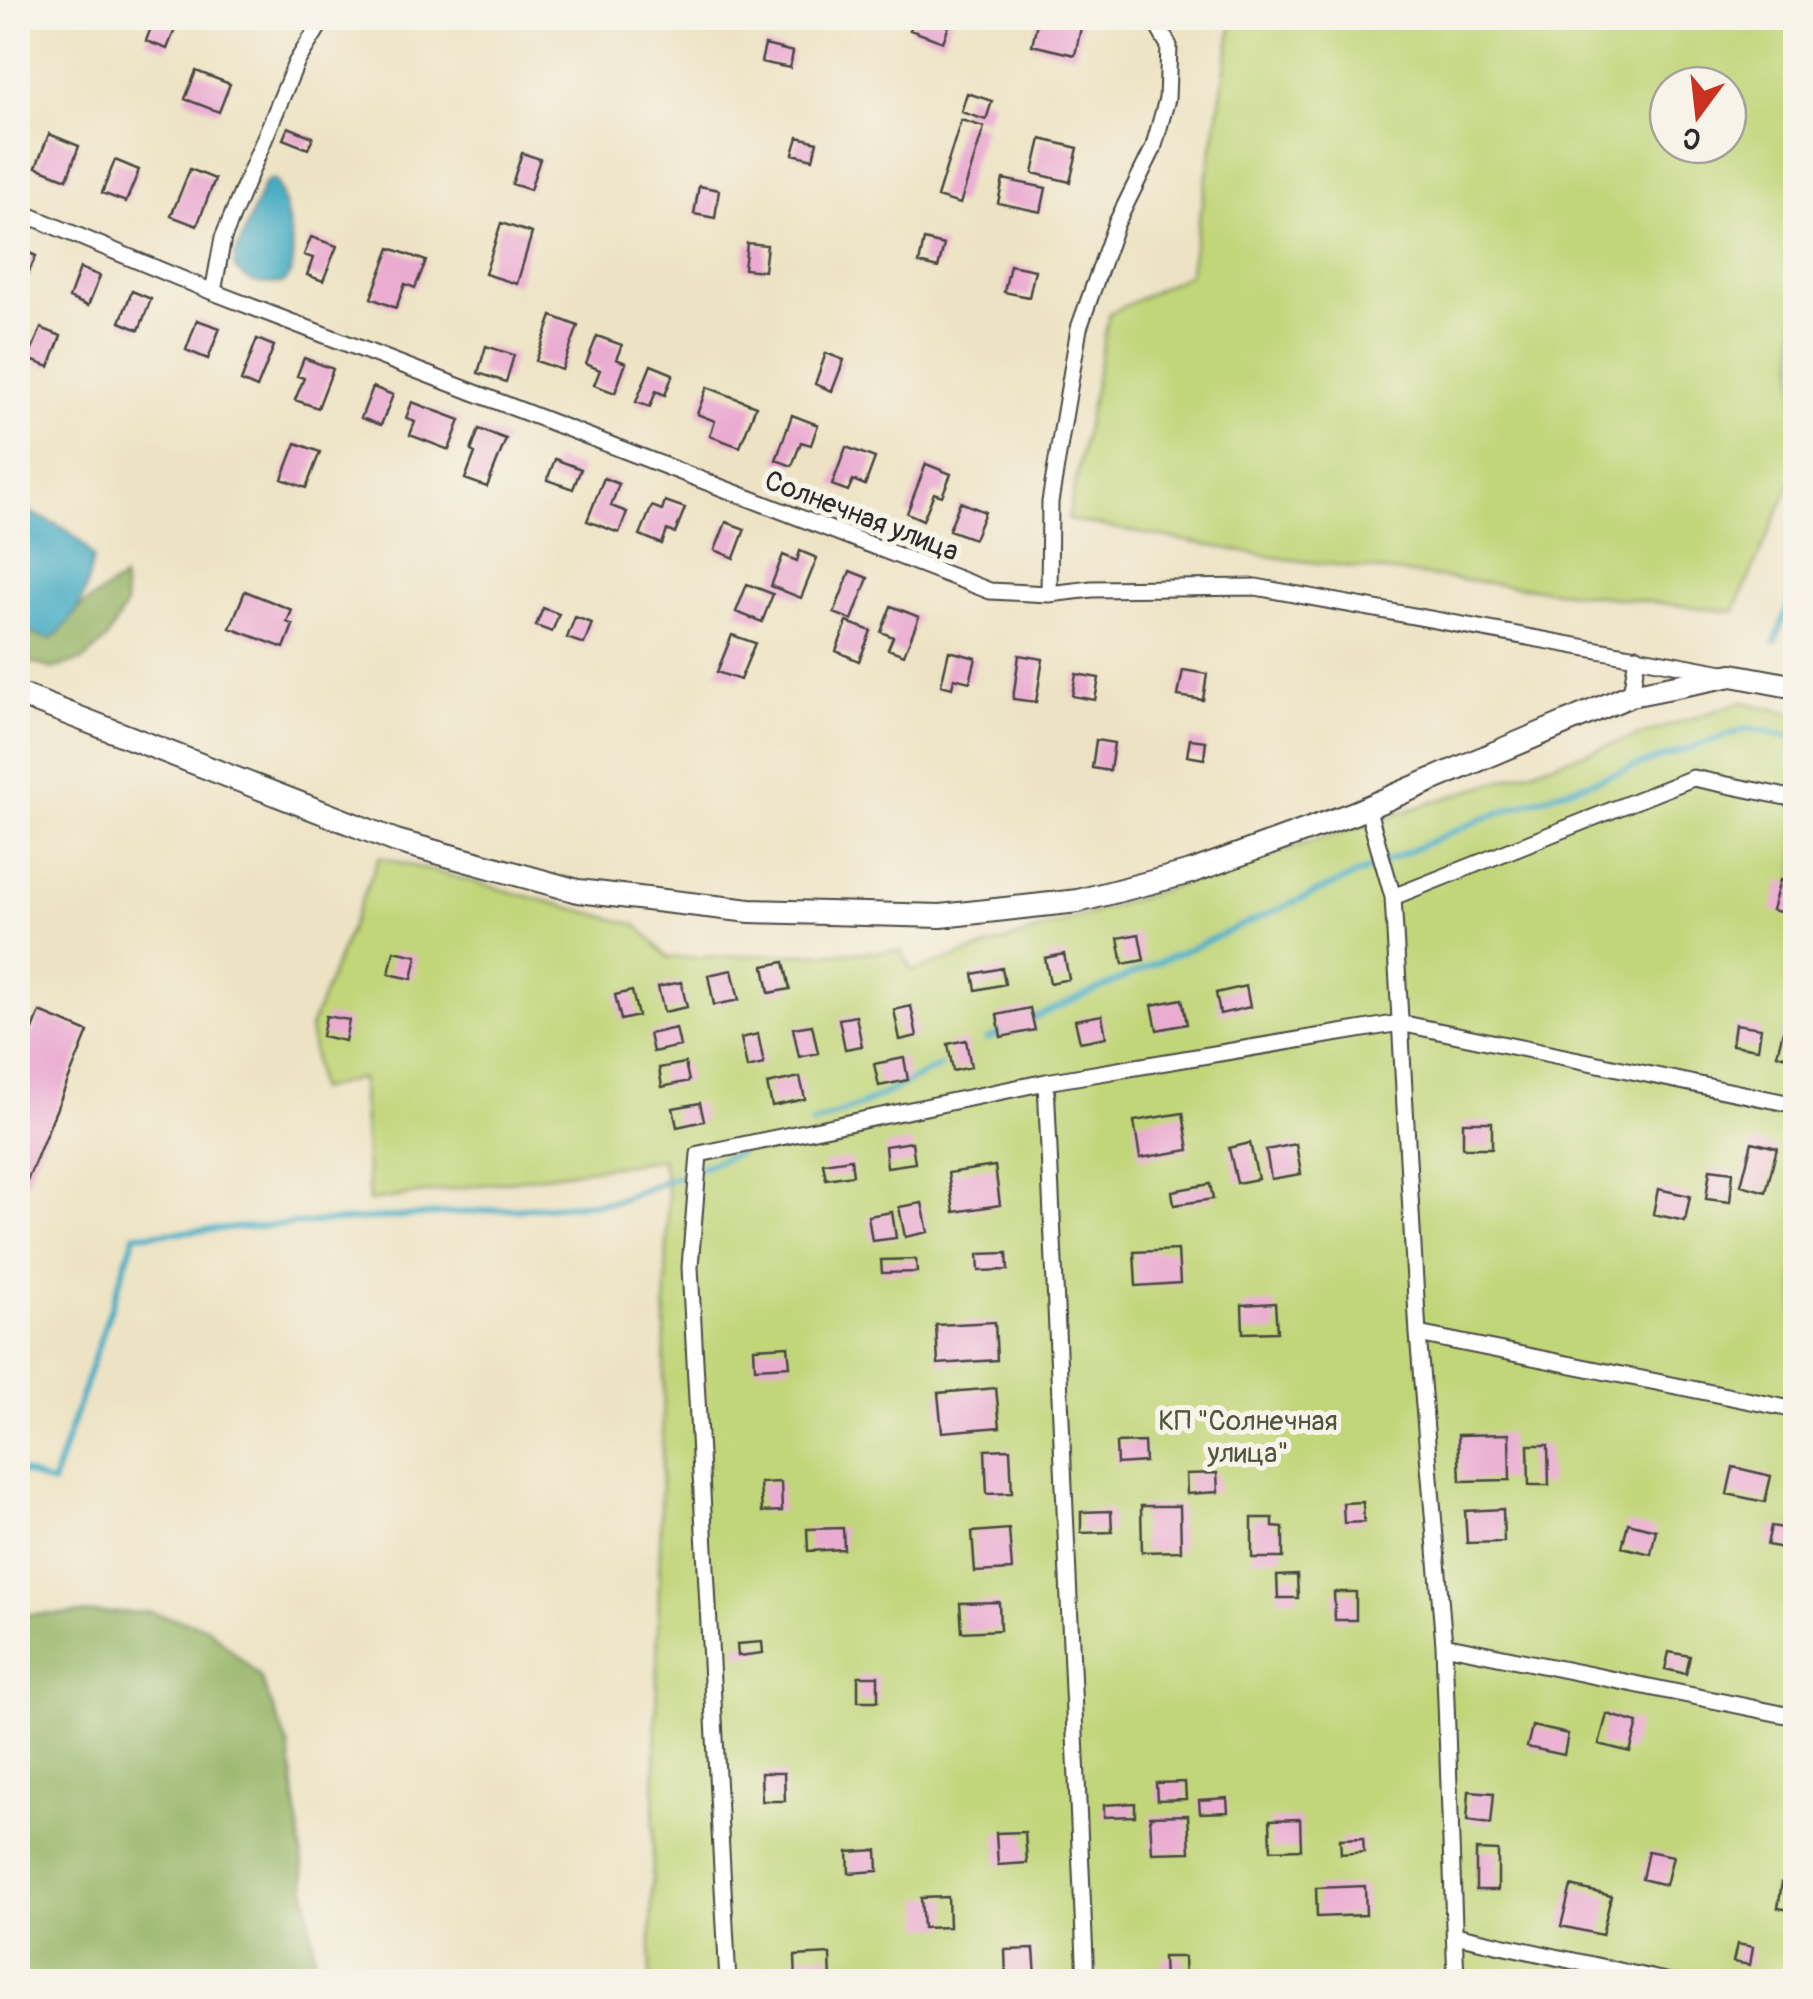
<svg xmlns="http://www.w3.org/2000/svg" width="1813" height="1999" viewBox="0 0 1813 1999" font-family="Pangolin,sans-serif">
<rect width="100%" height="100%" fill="#f7f3e8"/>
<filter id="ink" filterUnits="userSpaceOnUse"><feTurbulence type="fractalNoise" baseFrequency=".01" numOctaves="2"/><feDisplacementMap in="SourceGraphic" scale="20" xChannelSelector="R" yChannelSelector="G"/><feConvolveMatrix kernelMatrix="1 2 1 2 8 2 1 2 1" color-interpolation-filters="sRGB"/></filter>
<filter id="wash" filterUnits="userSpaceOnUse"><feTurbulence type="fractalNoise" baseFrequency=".0048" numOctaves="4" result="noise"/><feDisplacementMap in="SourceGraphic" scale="40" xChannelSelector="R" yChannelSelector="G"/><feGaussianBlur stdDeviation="2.25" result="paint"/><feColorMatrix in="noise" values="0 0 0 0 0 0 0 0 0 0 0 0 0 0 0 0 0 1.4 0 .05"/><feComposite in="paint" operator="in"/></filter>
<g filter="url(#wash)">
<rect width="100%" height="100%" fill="#ede3c4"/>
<path fill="#c1d579" stroke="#768052" stroke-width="2.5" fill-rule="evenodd" d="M1233 18H1795V474L1734 612 1285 559 1068 520 1109 314 1189 274 1218 115ZM1668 85H1728V145H1668Z
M1742 702 1795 714V1981H650L668 1196 662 1159 369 1201 361 1078 318 1090 310 1028 379 857 637 925 668 958 901 951 913 971Z"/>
<path fill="#98b669" stroke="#62704a" stroke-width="2.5" d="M123 578 126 605 106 640 84 660 52 669 18 658V630L51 638 81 607Z
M149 1612 207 1627 260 1677 289 1747 317 1981H18V1615Z"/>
<path fill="#43abc3" stroke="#376b77" stroke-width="2.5" d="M269 180H275C284 191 293 245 293 260 293 270 290 276 284 283 260 285 252 285 234 268L235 256 264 184Z
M18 506C52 525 68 522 93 557 87 591 80 617 51 639L18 630Z"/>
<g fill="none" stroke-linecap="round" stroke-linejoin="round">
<path stroke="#43abc3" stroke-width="6" d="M1775 642 1796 584
M1029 1020 1486 817 1749 728 1796 738
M987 1039 1004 1032
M812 1124 866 1103 940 1066
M18 1470 52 1484 135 1235 612 1202 740 1152"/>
</g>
<g id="blocks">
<path fill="#eaabd1" d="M915 18H952L943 42 910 30Z
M1038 18H1059L1082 23 1075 55 1032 45Z
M154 19 176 27 167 49 146 41Z
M765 45 793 52 790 68 761 62Z
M196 71 230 84 219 112 185 99Z
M967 93 992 101 986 120 961 112Z
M961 120 984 127 960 204 937 197Z
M288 127 313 137 308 149 283 139Z
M49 134 79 146 67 179 36 167Z
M798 137 817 142 813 159 793 154Z
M1041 139 1078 148 1070 182 1033 173Z
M522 153 540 159 530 190 512 184Z
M115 160 139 170 126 202 102 193Z
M190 169 215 179 197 226 171 216Z
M1003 179 1046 188 1041 212 998 203Z
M699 186 719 190 715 218 694 214Z
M501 223 532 233 517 284 485 274Z
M311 237 337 246 323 281 307 275 313 258 304 255Z
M924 240 944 245 938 268 919 263Z
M747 243 767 245 764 271 744 269Z
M18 248 36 256 21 289 18 287Z
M390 248 426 261 415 288 405 284 396 308 371 298Z
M1010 265 1035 270 1029 297 1004 292Z
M80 268 100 276 88 306 69 298Z
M132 291 151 299 139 330 120 322Z
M552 316 578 326 562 370 536 361Z
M197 320 220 328 208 359 186 350Z
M41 328 61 336 49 367 28 359Z
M597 336 622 345 616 359 626 363 615 393 594 385 600 370 586 364Z
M257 339 274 346 257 388 241 381Z
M486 346 514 355 506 382 478 373Z
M826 353 844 360 832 391 815 384Z
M304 358 333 369 318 408 295 400 304 378 297 376Z
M651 365 673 374 665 395 656 391 650 407 636 402Z
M373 387 393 395 381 425 361 418Z
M707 387 756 406 740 447 710 436 715 421 697 414Z
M412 402 460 420 449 450 410 435 415 422 406 418Z
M792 415 818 425 811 445 801 442 792 466 776 460Z
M479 429 506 439 487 487 465 479 475 453 471 451Z
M296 443 320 452 306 488 282 479Z
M846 447 875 458 865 485 853 480 848 491 832 485Z
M555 459 581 469 573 489 547 480Z
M926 464 951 474 942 496 934 493 923 520 907 513Z
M604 478 619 484 611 506 627 512 619 533 587 521Z
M665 501 685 508 675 533 667 530 662 544 640 535 652 506 662 510Z
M960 502 985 512 974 539 949 530Z
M726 522 745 529 734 558 715 550Z
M800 551 817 558 801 598 771 586 783 555 797 561Z
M850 571 868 578 852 620 834 613Z
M747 584 773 594 762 622 736 612Z
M245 591 292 610 287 622 293 625 284 648 230 628Z
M891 606 919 617 904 655 888 649 893 637 881 632Z
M543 608 559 614 552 632 536 626Z
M575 617 592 623 584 644 567 638Z
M847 622 871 631 859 661 836 651Z
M732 635 755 643 740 680 717 672Z
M949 651 976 658 970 682 954 678 952 688 941 685Z
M1019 655 1043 659 1036 702 1013 699Z
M1183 670 1207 674 1203 700 1178 696Z
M1076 674 1099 678 1095 700 1072 696Z
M1190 739 1206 741 1204 759 1187 756Z
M1096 740 1114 743 1110 771 1092 768Z
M1780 880 1796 884V916L1772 910Z
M1139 934 1144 960 1123 964 1118 938Z
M394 951 417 956 412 979 389 974Z
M1064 954 1069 979 1050 983 1045 958Z
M784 962 790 989 769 993 764 966Z
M1002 968 1005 984 976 990 973 974Z
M732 970 739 1000 714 1005 708 975Z
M681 982 687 1007 664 1012 658 987Z
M1246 986 1250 1007 1220 1014 1216 993Z
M632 991 638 1016 621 1020 615 995Z
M1182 999 1187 1024 1157 1030 1152 1005Z
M911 1006 917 1036 900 1040 894 1010Z
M1030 1008 1035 1030 1001 1037 997 1015Z
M40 1012 88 1032 18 1203V1067Z
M1102 1015 1106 1037 1080 1042 1075 1020Z
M326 1016 349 1020 345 1041 322 1036Z
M856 1016 862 1046 845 1049 839 1019Z
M1735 1024 1761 1028 1758 1049 1732 1045Z
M812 1025 818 1053 799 1057 793 1028Z
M676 1028 680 1046 653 1052 649 1034Z
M1783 1031 1796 1034V1059L1777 1054Z
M758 1034 764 1064 747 1068 741 1038Z
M966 1040 971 1067 953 1071 948 1044Z
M904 1058 908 1080 879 1086 874 1064Z
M685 1063 689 1081 662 1087 659 1068Z
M800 1077 805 1099 772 1106 767 1084Z
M700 1103 704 1121 677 1127 673 1108Z
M1183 1113 1189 1150 1140 1158 1134 1121Z
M1463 1122H1492V1148H1463Z
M912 1142 915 1163 887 1167 885 1146Z
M1752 1142 1777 1148 1766 1192 1741 1185Z
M1250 1143 1258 1179 1237 1183 1229 1148Z
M1296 1144 1301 1174 1271 1179 1266 1150Z
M851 1159 853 1175 826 1179 823 1163Z
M995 1166 1000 1205 954 1212 948 1173Z
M1710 1169 1733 1172 1730 1202 1706 1199Z
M1210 1184 1213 1199 1174 1205 1172 1191Z
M1658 1189 1690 1196 1685 1221 1653 1214Z
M922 1203 928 1232 905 1237 899 1207Z
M892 1212 896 1238 872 1241 868 1216Z
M1178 1250 1180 1283 1136 1286 1134 1252Z
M1007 1253 1008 1270 979 1271 978 1254Z
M916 1259 917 1272 882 1273 881 1260Z
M1275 1303 1277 1332 1243 1333 1242 1305Z
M995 1322 997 1360 938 1364 936 1325Z
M788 1346 790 1366 755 1368 754 1348Z
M996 1388 1000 1427 942 1432 938 1393Z
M1509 1434 1510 1480 1460 1481 1458 1435Z
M1144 1442 1145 1462 1117 1464 1116 1443Z
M1528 1445H1548L1549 1485H1529Z
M1010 1449 1012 1493 987 1494 985 1450Z
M1733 1467 1771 1476 1765 1502 1727 1494Z
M1217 1473 1218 1492 1187 1494 1186 1474Z
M781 1482 782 1511 762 1512 760 1483Z
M1363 1502 1364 1522 1344 1523 1343 1503Z
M1141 1506H1180L1181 1551 1142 1552Z
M1503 1509 1504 1542 1467 1543 1465 1511Z
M1111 1511 1112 1532 1081 1533V1512Z
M1252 1518H1273V1527L1283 1528V1558H1252Z
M1628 1523 1656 1530 1651 1554 1622 1547Z
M1771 1526 1796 1530V1550L1767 1545Z
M843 1528 844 1549 808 1551 807 1529Z
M1009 1529 1012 1570 975 1572 972 1532Z
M1297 1575 1298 1598H1278L1277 1576Z
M1334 1592H1356V1620H1335Z
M999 1602 1000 1630 962 1632 960 1603Z
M762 1642 763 1653 738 1656 737 1644Z
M1669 1652 1690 1656 1686 1674 1665 1669Z
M858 1676H878V1701H858Z
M1607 1714 1638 1723 1630 1752 1599 1744Z
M1532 1726 1568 1734 1564 1755 1527 1747Z
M761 1773H784L785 1801H762Z
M1185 1782 1186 1799 1157 1800 1156 1783Z
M1469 1791 1494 1793 1491 1824 1467 1821Z
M1227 1798 1228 1812 1200 1813 1199 1800Z
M1135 1803V1816L1104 1817V1805Z
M1188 1815 1190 1852 1152 1853 1150 1816Z
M1300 1819 1301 1849 1271 1850 1270 1820Z
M1025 1832 1027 1863 998 1865 996 1833Z
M1363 1838 1364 1852 1341 1854 1340 1839Z
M877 1850 878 1871 849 1873 848 1852Z
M1476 1850 1498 1851V1890H1476Z
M1648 1851 1673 1856 1666 1885 1642 1879Z
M1782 1882 1796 1884V1911L1778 1908Z
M1365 1886 1366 1915 1317 1917 1316 1888Z
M1571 1886 1611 1896 1602 1935 1561 1926Z
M948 1897 949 1927 923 1928 921 1898Z
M1737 1944 1753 1947 1750 1965 1733 1962Z
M1034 1949 1036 1977 1006 1979 1005 1950Z
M830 1954 831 1982H796L795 1956Z
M1163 1957H1184L1185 1982H1164Z"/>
</g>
</g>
<g filter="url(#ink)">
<use href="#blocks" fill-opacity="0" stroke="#484742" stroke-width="2.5"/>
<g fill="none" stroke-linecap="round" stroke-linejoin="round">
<defs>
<path id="minor" d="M18 211 213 292 990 591 1049 594 1092 589 1256 587 1723 673
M213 292 223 238 296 63 324 18
M1049 594 1050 502 1079 328 1116 224 1153 149 1167 99 1169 46 1153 18
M1631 695 1637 656
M1367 807 1393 897 1418 1334 1444 1645 1456 1982
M1393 897 1693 778 1796 799
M1418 1334 1796 1410
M1444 1645 1796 1717
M1455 1935 1670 1982
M728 1982 690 1267 699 1154 1046 1082
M1086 1982 1046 1082 1400 1023 1796 1105"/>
<path id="secondary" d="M18 694 396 841 578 891 750 911 941 916 1078 901 1191 872 1354 813 1631 695 1732 675 1796 687"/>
</defs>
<use href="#minor" stroke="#484742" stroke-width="19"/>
<use href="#secondary" stroke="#484742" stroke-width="26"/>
<use href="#minor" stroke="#fff" stroke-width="15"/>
<use href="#secondary" stroke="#fff" stroke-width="22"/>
</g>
</g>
<g text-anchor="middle" stroke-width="10" stroke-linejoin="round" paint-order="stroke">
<g font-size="28" fill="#2b2b2b" stroke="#f7f3e8">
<text transform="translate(862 515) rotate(21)" y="10">Солнечная улица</text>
</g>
<g font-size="28" fill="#50563e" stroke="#f7f3e8">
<text x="1248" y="1430">КП "Солнечная<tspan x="1248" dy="32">улица"</tspan></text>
</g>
</g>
<rect width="1813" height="1999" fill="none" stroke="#f7f3e8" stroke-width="60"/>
<g transform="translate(1698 115) rotate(195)"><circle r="48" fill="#f7f3e8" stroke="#a5a39c" stroke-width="2.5"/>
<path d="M0-8L18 38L0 25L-18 38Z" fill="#c8321e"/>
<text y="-15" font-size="28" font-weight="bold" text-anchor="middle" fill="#2b2b2b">С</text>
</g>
</svg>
